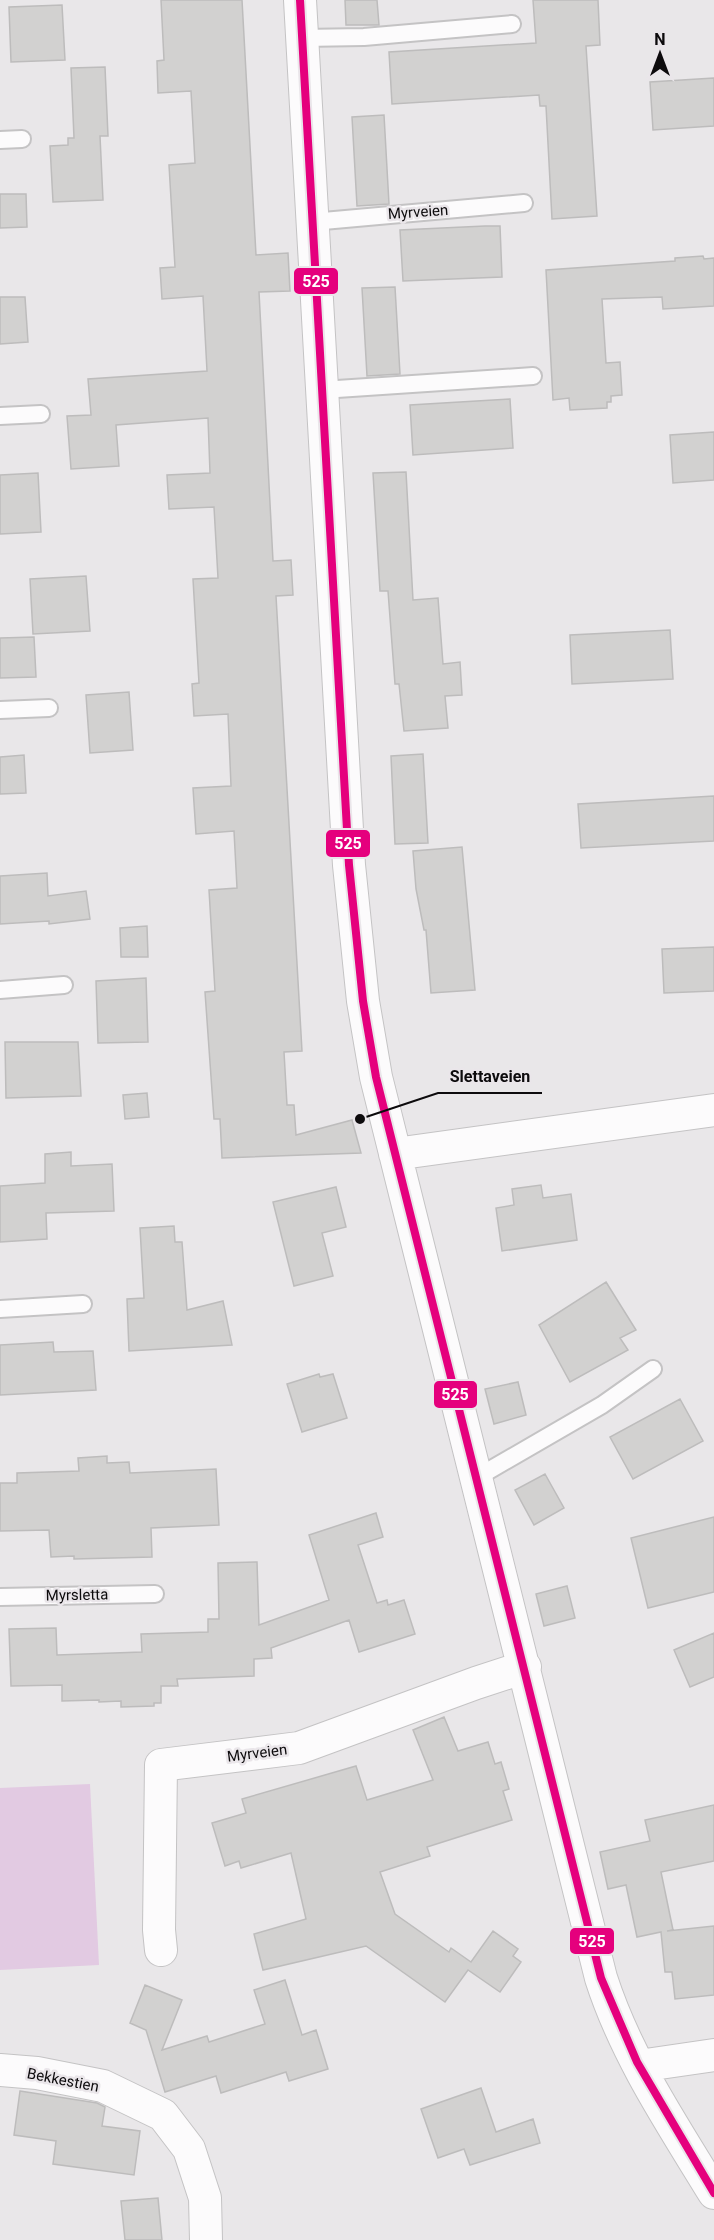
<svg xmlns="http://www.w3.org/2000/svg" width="714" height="2240" viewBox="0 0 714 2240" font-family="Roboto,sans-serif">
<rect width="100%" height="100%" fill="#e9e7e9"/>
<path fill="#e2cae2" d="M90 1784 99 1965 0 1970V1788Z"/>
<path fill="#d2d1d0" stroke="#bdbcbc" stroke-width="1.5" d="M161 0H242L256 255 288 253 290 291 259 292 273 561 291 560 293 595 276 596 302 1051 284 1052 287 1105H294L296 1135 352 1120 361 1153 222 1158 220 1119H214L205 992 215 991 209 890 237 888 234 831 196 834 193 788 231 786 228 714 194 716 192 684 199 683 193 579 218 578 214 507 169 509 167 475 210 473 208 418 116 425 119 466 71 469 67 416 91 415 88 379 207 371 203 296 162 299 160 268 175 267 169 165 195 163 191 91 158 93 157 61 164 60Z
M345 0H377L379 25H346Z
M533 0H598L600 45 586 46 597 216 552 219 546 106H540L539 95 392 104 389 52 536 43Z
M62 5 65 60 11 62 9 7Z
M105 67 108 136H100L103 200 53 202 50 146 68 145V138H74L71 68Z
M714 78V126L653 130 650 82Z
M384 115 389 204 357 206 352 117Z
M0 194H26L27 227 0 228Z
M485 226H500L502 277 403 281 400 230Z
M703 256 704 259 714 258V306L663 309 662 297 602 299 606 363 620 362 622 395 611 396V402H607V408L570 410 569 398 553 400 546 270 675 261V258Z
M395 287 400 374 367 376 362 288Z
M0 297H25L28 342 0 344Z
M510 399 513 448 413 455 410 405Z
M714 432V480L673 483 670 435Z
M406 472 413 600 438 598 443 664 460 662 462 695 445 696 448 728 404 731 399 684H395L388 591H380L373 473Z
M38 473 41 532 0 534V475Z
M86 576 90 631 33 634 30 579Z
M670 630 673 679 572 684 570 635Z
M34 637 36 677 0 678V638Z
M129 692 133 750 90 753 86 695Z
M423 754 428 843 395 844 391 756Z
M24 755 26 793 0 794V757Z
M714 796V841L581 848 578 804Z
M462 847 475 990 431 993 426 930H424L416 889 413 851Z
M47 873 48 896 86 891 90 919 49 924V921L0 924V876Z
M147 926 148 957H121L120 928Z
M714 947V991L664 993 662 949Z
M146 978 148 1042 98 1043 96 981Z
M5 1042H78L81 1096 6 1098Z
M147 1093 149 1117 125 1119 123 1095Z
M71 1152V1166L112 1164 114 1211 46 1213 47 1239 0 1242V1186L45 1183V1154Z
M541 1185 543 1198 571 1194 577 1240 502 1251 496 1208 514 1205 512 1189Z
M336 1187 346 1227 322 1233 333 1276 294 1286 273 1202Z
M174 1226 175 1242H182L187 1310 223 1301 232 1345 129 1351 127 1299 144 1298 140 1228Z
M606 1282 636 1330 620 1338 628 1350 570 1382 539 1325Z
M53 1342 54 1352 93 1351 96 1390 0 1395V1345Z
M319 1374 320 1377 333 1374 347 1418 302 1432 287 1384Z
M518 1382 526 1415 494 1424 485 1389Z
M680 1399 703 1441 633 1479 610 1437Z
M107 1456V1463L129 1462 130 1473 216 1469 219 1525 151 1528 152 1557 74 1559V1556L51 1557 49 1530 0 1531V1483H17V1473L79 1471 78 1458Z
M545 1474 564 1508 534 1525 515 1490Z
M376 1513 383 1537 358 1545 377 1603 387 1600 388 1605 404 1600 415 1634 359 1652 349 1620 271 1648 272 1658 254 1659V1676L177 1679 178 1686H161V1703H154V1706L121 1707V1701L99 1702V1700L62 1701V1685L11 1686 9 1629 56 1628 57 1655 142 1652 141 1634 208 1632V1619H219L218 1563 257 1562 259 1625 329 1600 309 1535Z
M714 1517V1592L648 1608 631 1538Z
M567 1586 575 1618 544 1626 536 1594Z
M714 1633V1677L690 1687 674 1650Z
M444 1717 458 1751 488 1742 495 1764 501 1762 509 1789 503 1791 512 1820 427 1847 430 1856 380 1872 395 1914 449 1952 451 1948 471 1962 493 1931 518 1949 513 1956 521 1962 500 1992 468 1970 445 2002 366 1946 263 1970 254 1934 306 1919 291 1853 241 1868 239 1861 225 1866 212 1823 246 1813 242 1799 356 1766 367 1800 433 1780 413 1730Z
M714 1805V1861L661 1872 673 1930 667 1931 714 1926V1995L675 1999 672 1972H665L661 1932 637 1937 626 1885 608 1889 600 1852 650 1841 645 1820Z
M285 1980 302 2035 316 2030 328 2069 289 2081 286 2072 221 2093 216 2076 165 2092 146 2030 130 2023 145 1985 182 2000 162 2050 207 2036 209 2042 265 2024 254 1990Z
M481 2088 496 2132 533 2119 540 2143 470 2165 464 2149 438 2158 421 2109Z
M20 2091 97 2103 105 2107 102 2126 140 2131 134 2175 53 2164 56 2141 14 2135Z
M158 2198 162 2240H125L121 2201Z"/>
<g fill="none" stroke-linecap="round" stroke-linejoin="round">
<defs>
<path id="lane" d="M302 38 364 37 512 24
M0 140 22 139
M312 222 524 203
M322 390 533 376
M0 416 41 414
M0 710 49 708
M0 990 64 985
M0 1309 83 1304
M476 1478 602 1405 653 1369
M0 1597 155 1594"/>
<path id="street" d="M300 0 349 865 363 1001 376 1077 601 1978C626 2056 672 2124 714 2193
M395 1154 714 1110
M161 1950 159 1930 161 1765 299 1748 476 1683 525 1667
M639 2066 714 2055
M0 2070 37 2073 103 2086 163 2115 189 2149 205 2198 206 2240"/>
</defs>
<use href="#lane" stroke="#c4c3c4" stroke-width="20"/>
<use href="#street" stroke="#c4c3c4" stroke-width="34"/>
<use href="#lane" stroke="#fcfbfc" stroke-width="16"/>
<use href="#street" stroke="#fcfbfc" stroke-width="32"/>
<defs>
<path id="bus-1" d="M300 0 349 865 363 1001 376 1077 601 1978 637 2062 714 2193"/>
</defs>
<use href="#bus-1" stroke="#eae6ea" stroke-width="12"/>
<use href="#bus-1" stroke="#e5007d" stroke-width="8"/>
</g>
<g text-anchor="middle" stroke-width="5" stroke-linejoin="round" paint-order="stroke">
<g font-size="15" fill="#0d0b0d" stroke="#eae6ea">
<text transform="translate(418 212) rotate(-4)" y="5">Myrveien</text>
<text transform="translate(77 1595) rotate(-1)" y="5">Myrsletta</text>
<text transform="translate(257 1753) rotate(-7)" y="5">Myrveien</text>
<text transform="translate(63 2080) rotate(11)" y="5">Bekkestien</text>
</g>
</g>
<path fill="none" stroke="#0d0b0d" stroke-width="2" d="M360 1119L438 1093H542"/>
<circle fill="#0d0b0d" stroke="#eae6ea" stroke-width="2" cx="360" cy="1119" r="6"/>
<g font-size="16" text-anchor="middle" font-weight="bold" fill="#0d0b0d" stroke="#eae6ea" stroke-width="5" stroke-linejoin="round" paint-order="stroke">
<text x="490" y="1082">Slettaveien</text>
</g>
<g stroke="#eae6ea" stroke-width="2">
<rect x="293" y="267" width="46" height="28" rx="6" fill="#e5007d"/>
<rect x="325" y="829" width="46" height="29" rx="6" fill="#e5007d"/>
<rect x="433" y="1380" width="45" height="29" rx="6" fill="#e5007d"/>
<rect x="569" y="1927" width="46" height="28" rx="6" fill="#e5007d"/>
</g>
<g font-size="16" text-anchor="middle" font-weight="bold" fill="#fff">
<text x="316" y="287">525</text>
<text x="348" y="849">525</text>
<text x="455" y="1400">525</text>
<text x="592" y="1947">525</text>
</g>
<g transform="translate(660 54)" stroke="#eae6ea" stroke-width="4.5" paint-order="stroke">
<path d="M0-4.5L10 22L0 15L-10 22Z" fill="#0d0b0d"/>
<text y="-9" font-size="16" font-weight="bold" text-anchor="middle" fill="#0d0b0d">N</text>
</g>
</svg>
